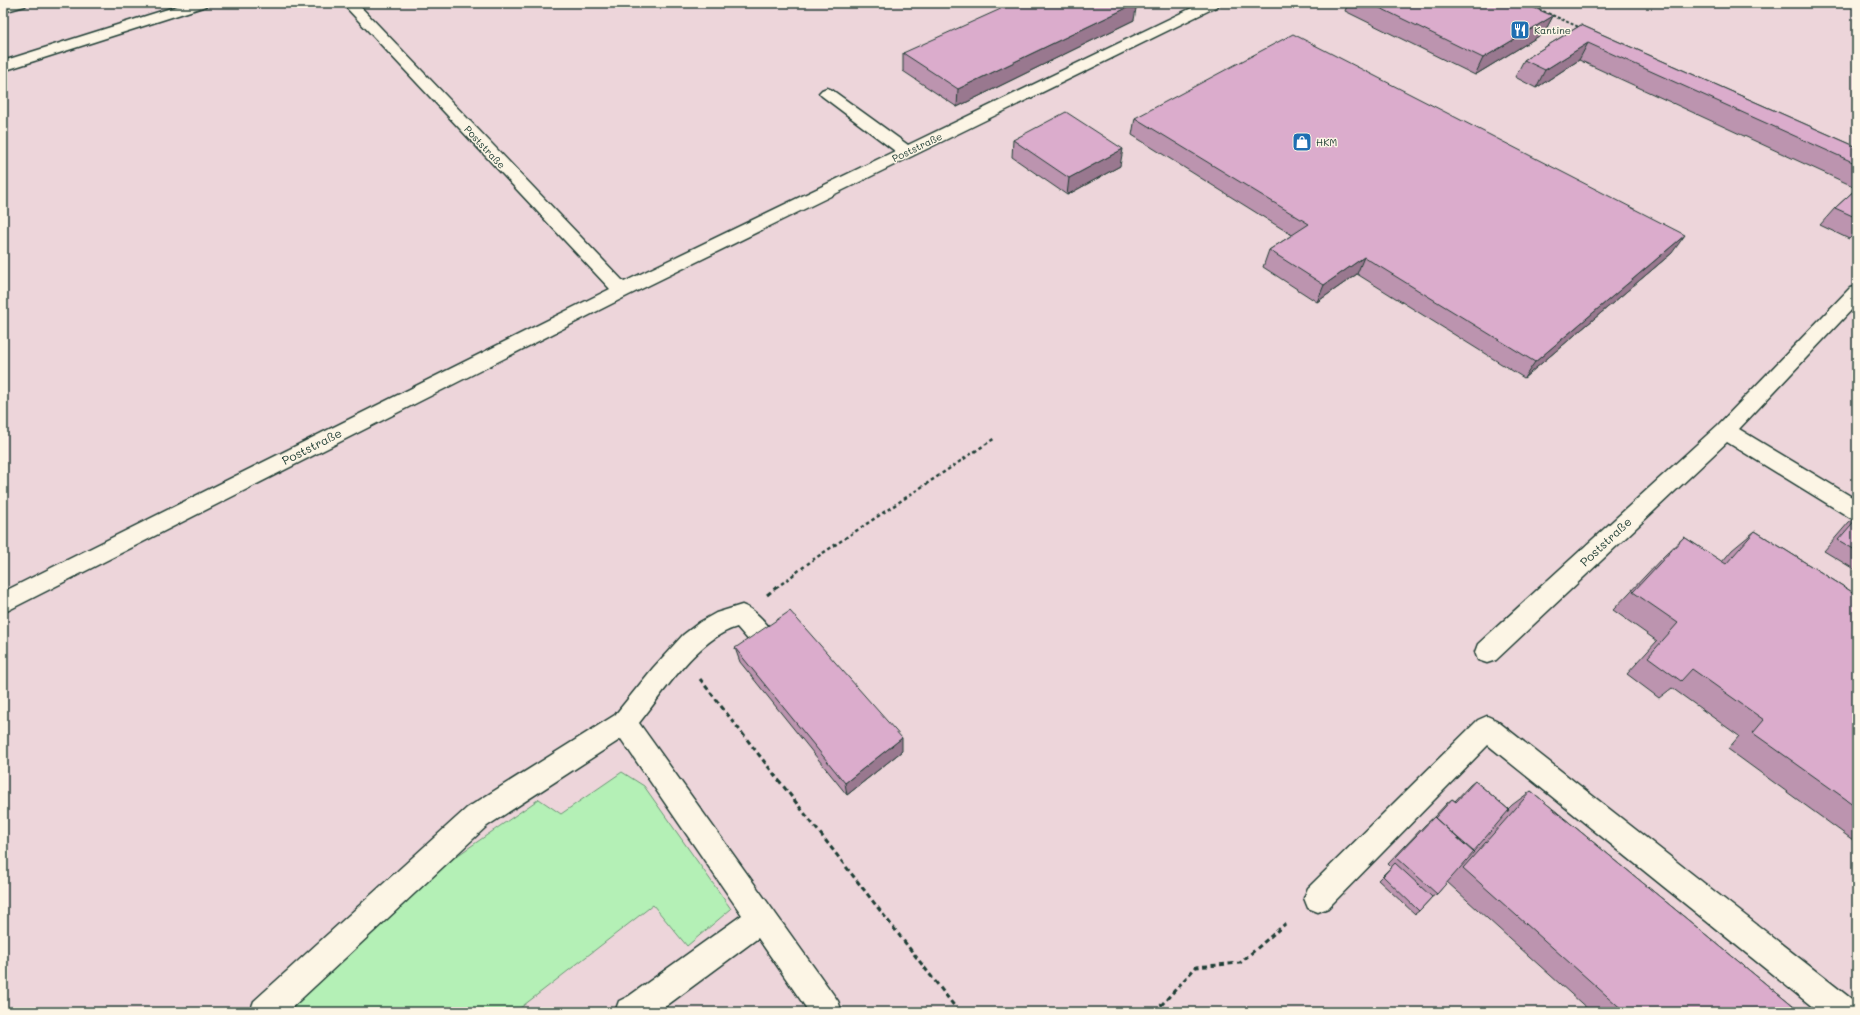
<svg xmlns="http://www.w3.org/2000/svg" width="1860" height="1015" viewBox="0 0 1860 1015" font-family="Mali,sans-serif">
<rect width="100%" height="100%" fill="#f5e6e0"/>
<filter id="ink" filterUnits="userSpaceOnUse"><feTurbulence type="fractalNoise" baseFrequency=".025" numOctaves="2"/><feDisplacementMap in="SourceGraphic" scale="8" xChannelSelector="R" yChannelSelector="G"/><feConvolveMatrix kernelMatrix="1 2 1 2 8 2 1 2 1" color-interpolation-filters="sRGB"/></filter>
<g filter="url(#ink)">
<path fill="#edd5da" d="M3 3H1857V1012H3Z"/>
<path fill="#b4f0b6" stroke="#6a9675" d="M622 772 644 786 731 909 687 946 653 905 515 1012H461L457 1006 449 1012H287L428 876 539 799 561 814Z"/>
<g fill="none" stroke-linecap="round" stroke-linejoin="round">
<defs>
<path id="minor" d="M27 3 25 6 3 12V4Z
M187 3H208L206 6 3 71V61Z
M342 3H357L624 282 895 151 822 96 819 93 822 90 827 88 832 90 908 145 1202 3H1220L1218 6 629 295 3 613V592L610 289Z
M1857 286V304L1739 429 1857 500V520L1849 517 1727 442 1496 660 1487 663 1478 660 1475 652 1478 644 1718 425 1850 288Z
M742 605C757 610 772 629 779 643L776 651 767 654 758 651 737 627C698 638 664 692 639 723L838 1001 842 1012H809L758 938 658 1012H615L619 1001 629 996 742 915 621 739 487 826 287 1012H250L254 1001 467 808 615 715 653 668 683 635 700 622 716 613Z
M1487 716 1496 720 1854 1001 1857 1012H1819L1488 745 1328 908 1318 912 1308 908 1304 898 1308 888 1478 720Z"/>
</defs>
<use href="#minor" stroke="#1f3d34" stroke-width="3"/>
<path stroke="#1f3d34" stroke-width="2" stroke-dasharray="3 2" stroke-linecap="butt" d="M1525 3 1581 28"/>
<path stroke="#1f3d34" stroke-width="2.5" stroke-dasharray="3.5 3" stroke-linecap="butt" d="M776 588 814 559 995 438"/>
<path stroke="#1f3d34" stroke-width="3" stroke-dasharray="5 3.5" stroke-linecap="butt" d="M767 595 777 587
M700 679 959 1012
M1155 1012 1196 967 1240 963 1285 924"/>
<use href="#minor" fill="#fcf5e5" fill-rule="evenodd"/>
</g>
<path fill="#bc94af" stroke="#1f3d34" d="M1348 3H1523L1553 16 1544 33 1475 75 1345 11Z
M1134 20 957 107 903 71V53Z
M1581 25 1857 147V231L1849 239 1820 225 1835 208 1857 188 1579 60 1536 88 1515 77 1524 60Z
M1135 118 1672 253 1524 378 1357 274 1317 302 1263 267 1269 250 1292 235 1132 135Z
M1013 140 1120 166 1067 195 1012 157Z
M1857 516V571L1824 551 1849 522Z
M1755 531 1857 595V843L1728 749 1739 736 1672 688 1659 698 1627 674 1657 641 1613 610 1663 557 1684 537 1722 562 1732 550Z
M735 648 902 751 847 795 740 662Z
M1475 781 1508 809 1512 805 1531 791 1800 1012H1591L1447 882 1437 894 1432 897 1419 911 1415 914 1378 880 1391 867 1388 864 1425 825 1434 817 1447 803 1452 799 1455 801 1470 785Z"/>
<path fill="#99788f" stroke="#1f3d34" d="M1137 3 1134 20 957 107 958 89Z
M1553 16 1544 33 1475 75 1483 58Z
M1588 43 1579 60 1536 88 1545 70Z
M1123 149 1120 166 1067 195 1069 178Z
M1685 235 1672 253 1524 378 1535 362Z
M1364 257 1357 274 1317 302 1324 285Z
M902 738V751L847 795 845 783Z"/>
<path fill="#dbaccc" stroke="#1f3d34" d="M1014 3H1137L958 89 903 53Z
M1370 3H1523L1553 16 1483 58Z
M1581 25 1857 147V164L1588 43 1545 70 1524 60Z
M1293 34 1685 235 1535 362 1364 257 1324 285 1269 250 1309 224 1135 118Z
M1066 112 1123 149 1069 178 1013 140Z
M1857 188V218L1835 208Z
M1857 518V551L1838 540Z
M1755 531 1857 595V807L1753 733 1764 720 1692 669 1681 681 1648 657 1678 623 1633 592 1684 537 1726 564Z
M790 611 902 738 845 783 735 648Z
M1475 781 1509 810 1473 852 1435 818 1452 799 1456 802Z
M1531 791 1800 1012H1625L1463 868Z
M1434 817 1474 852 1437 894 1396 857Z
M1395 863 1432 897 1419 911 1383 876Z"/>
</g>
<defs>
<symbol id="restaurant-square" viewBox="-11 -11 22 22"><rect x="-9" y="-9" width="18" height="18" rx="4" fill="#1f6fb2" stroke="#fcf5e5"/><path d="M-5-6h1v4h1v-4h1v4h1v-4h1v5L-1.5 .5V6h-2V.5L-5-1ZM5-6V6H3V1.5H1.5Q1.5-4 5-6Z" fill="#fff"/></symbol>
<symbol id="shop-square" viewBox="-11 -11 22 22"><rect x="-9" y="-9" width="18" height="18" rx="4" fill="#1f6fb2" stroke="#fcf5e5"/><path d="M-5-2.5h2.3a2.7 3.5 0 0 1 5.4 0H5L5.5 6h-11ZM-1.5-2.5h3a1.5 2.3 0 0 0-3 0Z" fill="#fff"/></symbol>
</defs>
<g fill-rule="evenodd">
<use href="#restaurant-square" x="1509" y="19" width="22" height="22"/>
<use href="#shop-square" x="1291" y="131" width="22" height="22"/>
</g>
<g text-anchor="middle" stroke-width="3" stroke-linejoin="round" paint-order="stroke">
<g font-size="10" fill="#1f3d34" stroke="#fcf5e5" text-anchor="start">
<text x="1534" y="34">Kantine</text>
<text x="1316" y="146">HKM</text>
</g>
<g font-size="10" fill="#1f3d34" stroke="#fcf5e5">
<text transform="translate(485 147) rotate(47)" y="4">Poststraße</text>
<text transform="translate(917 147) rotate(-26)" y="4">Poststraße</text>
</g>
<g font-size="12" fill="#1f3d34" stroke="#fcf5e5">
<text transform="translate(312 447) rotate(-27)" y="4">Poststraße</text>
<text transform="translate(1606 542) rotate(-43)" y="4">Poststraße</text>
</g>
</g>
<rect width="1860" height="1015" fill="none" stroke="#fcf5e5" stroke-width="16"/>
<rect x="8" y="8" width="1844" height="999" fill="none" stroke="#1f3d34" stroke-width="1.5" filter="url(#ink)"/>
</svg>
